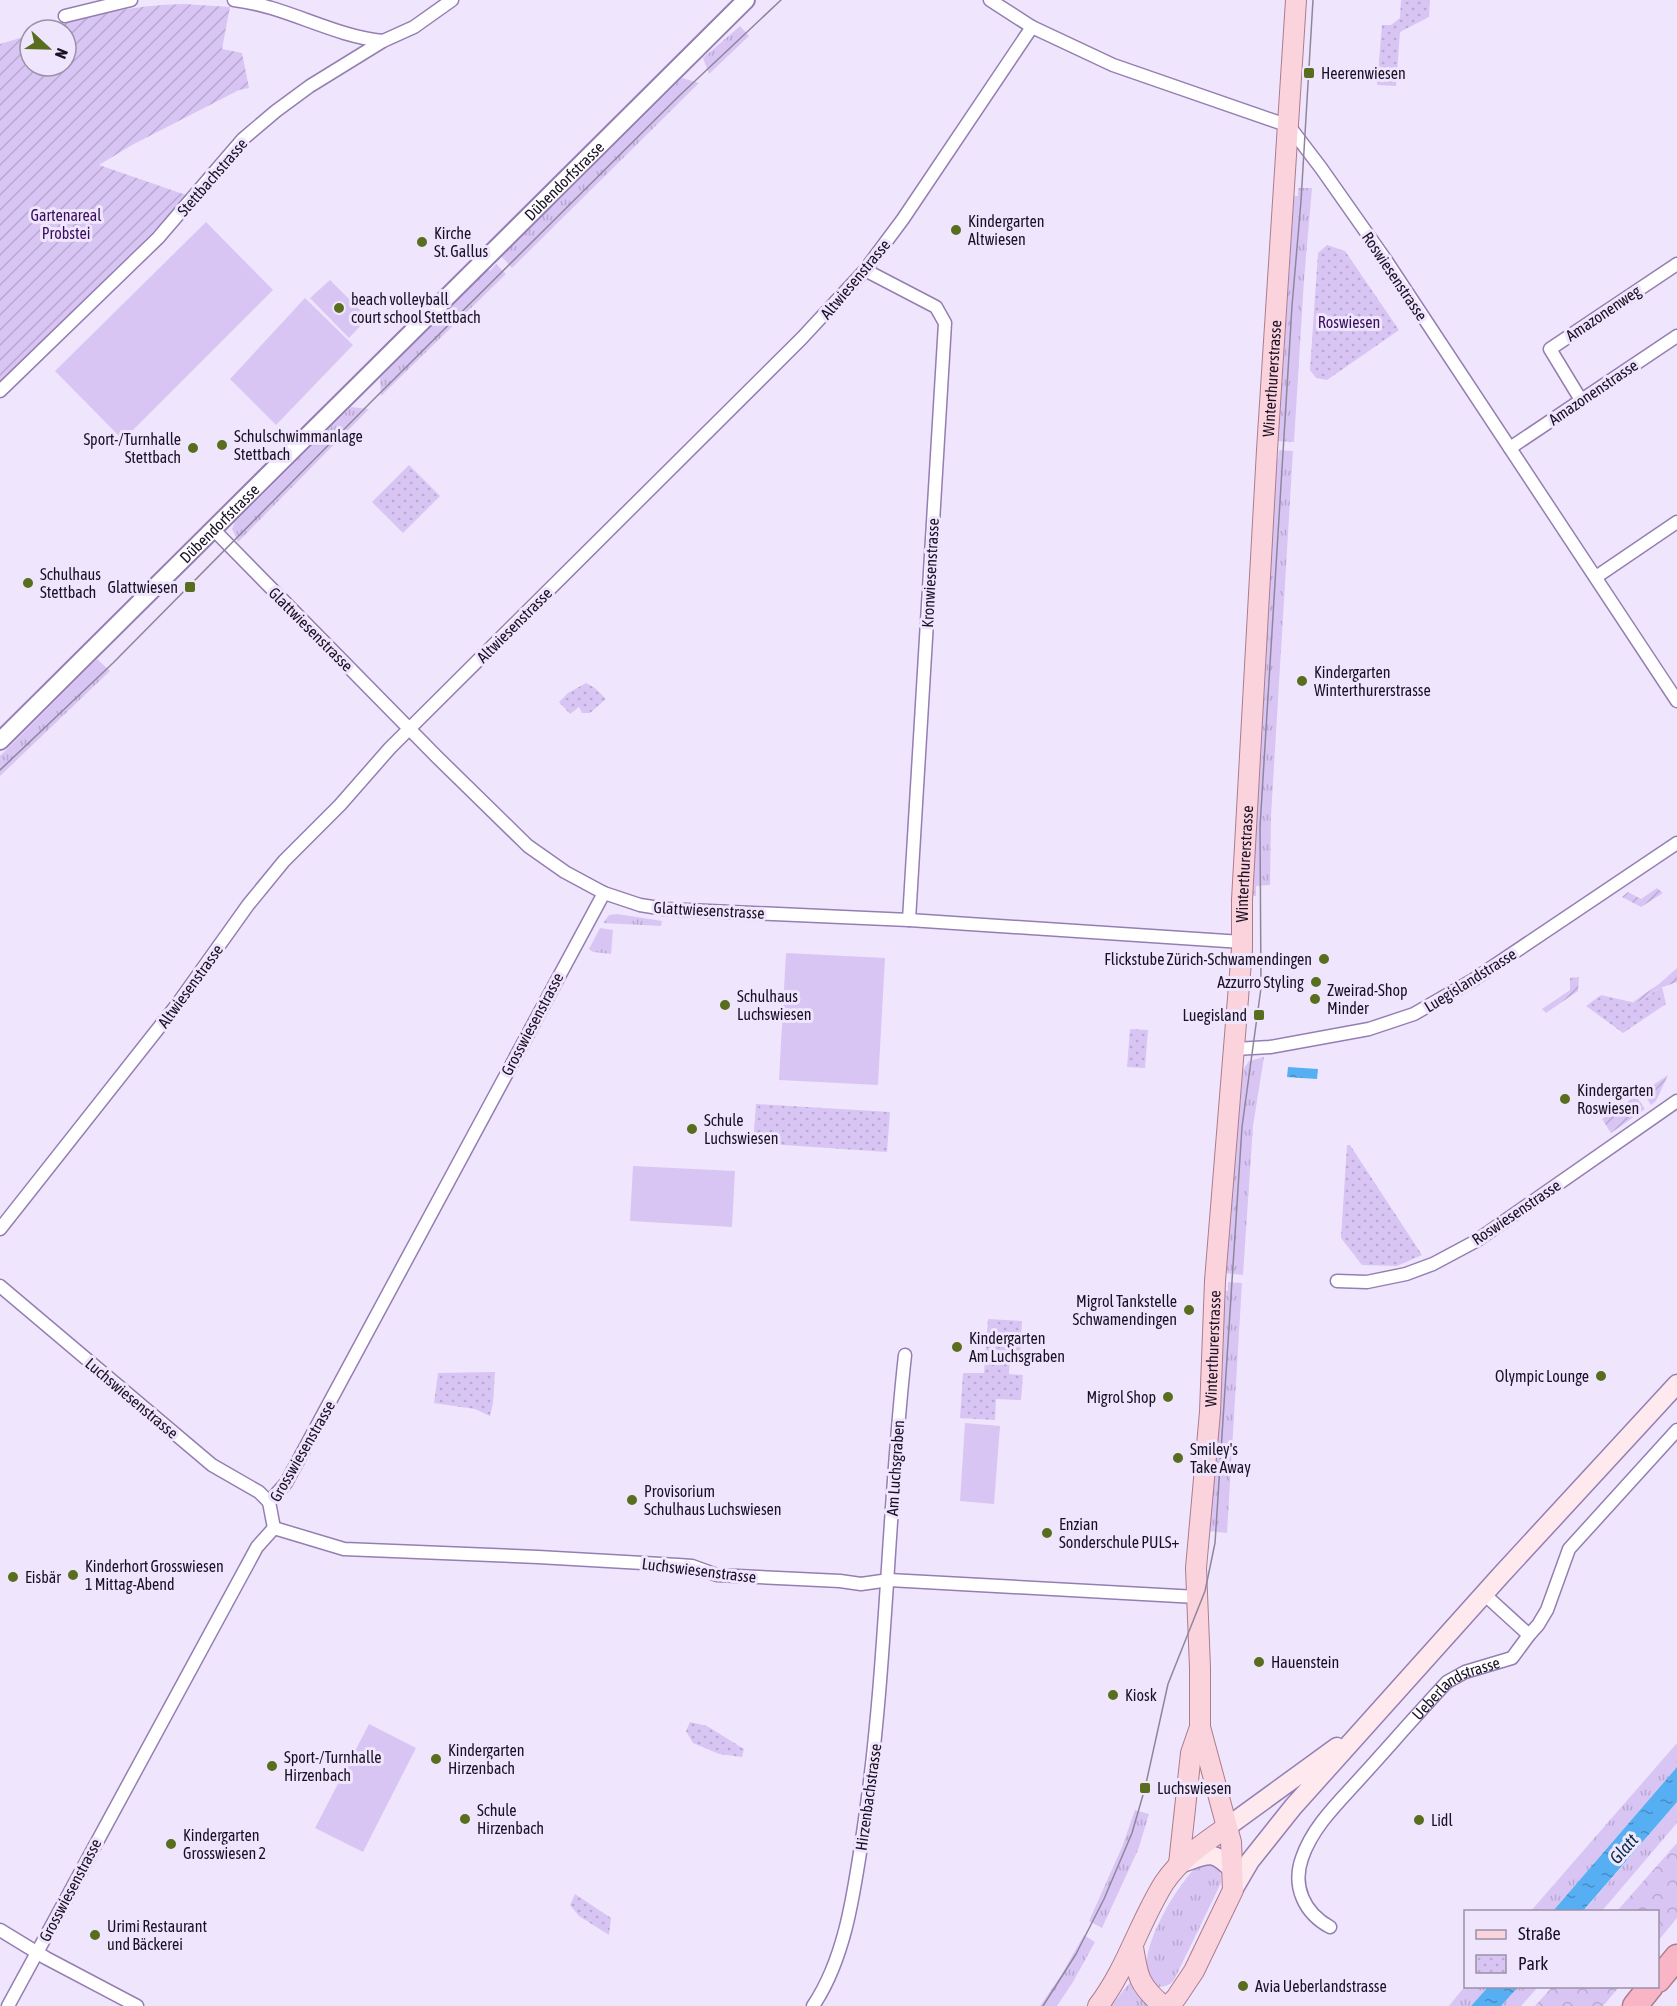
<svg xmlns="http://www.w3.org/2000/svg" width="1677" height="2006" viewBox="0 0 1677 2006" font-family="'Asap Condensed',sans-serif">
<defs>
<pattern id="grass-tufts" width="24" height="20" patternUnits="userSpaceOnUse" patternTransform="scale(1.5)"><rect width="24" height="20" fill="#d8c5f4"/><path d="M3 7l-1-3M5 7V3M7 7l1-3M15 17l-1-3M17 17v-4M19 17l1-3" fill="none" stroke="#b9a8d1"/></pattern>
<pattern id="forest-crowns" width="20" height="18" patternUnits="userSpaceOnUse" patternTransform="scale(1.5)"><rect width="20" height="18" fill="#d8c5f4"/><path d="M2 6a3 3 0 1 1 6 0M12 15a3 3 0 1 1 6 0" fill="none" stroke="#b9a8d1"/></pattern>
<pattern id="park-dots" width="8" height="8" patternUnits="userSpaceOnUse" patternTransform="scale(1.5)"><rect width="8" height="8" fill="#d8c5f4"/><path d="M2 2h.1M6 6h.1" fill="none" stroke="#b9a8d1" stroke-width="1.8" stroke-linecap="round"/></pattern>
<pattern id="garden-furrows" width="10" height="10" patternUnits="userSpaceOnUse" patternTransform="scale(1.5)"><rect width="10" height="10" fill="#d8c5f4"/><path d="M-1 1l2-2M0 10L10 0M9 11l2-2" fill="none" stroke="#b9a8d1"/></pattern>
<pattern id="water-ripples" width="26" height="14" patternUnits="userSpaceOnUse" patternTransform="scale(1.5)"><rect width="26" height="14" fill="#56aff3"/><path d="M2 4q2-2 4 0t4 0M15 11q2-2 4 0t4 0" fill="none" stroke="#468dc5"/></pattern>
</defs>
<rect width="100%" height="100%" fill="#efe6fd"/>
<path fill="url(#grass-tufts)" d="M740 26 749 36 709 74 703 58Z
M682 78 699 83 512 268 500 255 559 200Z
M1298 188H1312L1304 280 1294 442 1276 441 1282 386 1294 196H1298Z
M496 264 506 274 381 396 380 378 487 268 490 271Z
M351 407 369 409 238 542 232 529 235 522Z
M1279 450 1293 451 1271 816 1270 885 1256 886V896H1251L1274 509 1275 459H1278Z
M97 659 110 671 0 776V756Z
M617 914 662 921 661 926 603 923 609 915Z
M600 928 613 930 611 954 593 952 589 949Z
M1264 1057 1253 1126 1243 1275 1225 1273 1243 1070 1249 1061Z
M1228 1282 1242 1283 1227 1533 1208 1531C1217 1452 1225 1372 1224 1291H1228Z
M1677 1743V1767L1553 1911 1530 1912Z
M1677 1802V1823L1602 1911 1583 1912Z
M1135 1810 1149 1814 1138 1850 1102 1928 1089 1921 1122 1847Z
M1200 1863 1217 1865 1221 1876V1883L1174 1980C1169 1986 1164 1987 1156 1987 1152 1981 1148 1977 1147 1971 1142 1942 1179 1882 1200 1863Z
M1084 1935 1095 1942 1073 1982 1057 2006H1040L1062 1974Z
M1131 1981 1134 1991 1147 2006H1111Z
M1465 1986 1488 1987 1471 2006H1449Z
M1518 1987H1538L1521 2006H1501Z"/>
<path fill="url(#forest-crowns)" d="M1677 1843V1918L1658 1941V1912L1617 1911Z
M1552 1987V1986L1619 1987 1603 2006H1535Z"/>
<path fill="url(#park-dots)" d="M1401 0H1430L1429 17 1400 32 1396 86 1377 85 1382 25H1391L1400 18Z
M1327 245 1345 251 1399 330 1327 380 1316 378 1310 370 1318 253Z
M409 465 440 496 403 533 372 502Z
M586 683 595 688 606 699 590 713H582L579 707 570 714 559 702 568 693Z
M1662 987 1666 1004 1623 1033 1586 1006 1601 995 1636 1003Z
M1130 1029 1148 1030 1145 1068 1127 1067Z
M756 1104 890 1112 887 1152 753 1143Z
M1347 1145H1350L1422 1255 1397 1266 1362 1265 1341 1238Z
M988 1319 1022 1321 1020 1354H1010L1009 1374 1023 1375 1021 1400 996 1399 995 1420 960 1418 963 1373H984Z
M495 1372 493 1403 490 1416 475 1409 434 1403 438 1373Z
M690 1722 707 1726 744 1749 742 1757 719 1754 693 1743 686 1731Z
M575 1894 611 1918 609 1935 579 1916 570 1905Z"/>
<path fill="url(#garden-furrows)" d="M184 4 230 7 222 49 242 53 249 88 239 90 132 145 99 165 189 196 0 384V44L30 35V66H66V30H44C90 14 135 5 184 4Z
M1657 888 1663 893 1641 907 1622 897 1628 892 1641 899Z
M1677 968V982L1660 988 1636 1003 1633 1002 1659 984Z
M1579 977 1578 991 1546 1013 1542 1009 1570 990V978Z
M1668 1075 1656 1101 1651 1105 1644 1094 1638 1099 1645 1109 1611 1133 1602 1119Z"/>
<path fill="#d8c5f4" d="M206 222 273 290 123 440 55 371Z
M330 280 368 318 349 338 310 298Z
M305 298 353 345 276 425 230 379Z
M786 953 885 958 878 1085 779 1080Z
M633 1166 735 1171 732 1227 630 1221Z
M965 1423 1000 1426 994 1504 960 1501Z
M369 1724 416 1748 363 1852 315 1828Z"/>
<path fill="url(#water-ripples)" d="M1288 1067 1318 1069 1317 1079 1287 1077Z
M1677 1767V1802L1583 1911H1553Z
M1488 1987V1986L1518 1987 1501 2006H1471Z"/>
<g fill="none" stroke-linecap="round" stroke-linejoin="round">
<defs>
<g id="minor">
<path d="M234 0C286 6 332 36 383 41"/>
<path d="M990 0 1032 27 1113 65 1289 126 1321 168 1385 259 1677 701"/>
<path d="M65 16 131 0"/>
<path d="M865 270 936 307 945 323 909 920"/>
<path d="M0 391 158 238 243 139 276 111 310 86 383 41 414 27 452 0"/>
<path d="M1581 400 1550 349 1677 264"/>
<path d="M1510 448 1677 336"/>
<path d="M214 530 437 757 528 846 565 872 604 893 640 905 665 909 909 920 1242 942"/>
<path d="M1596 577 1677 522"/>
<path d="M1235 1049 1270 1047 1369 1029 1414 1014 1473 980 1677 843"/>
<path d="M0 1229 176 1006 248 905 284 861 340 805 390 748 802 338 865 270 903 219 1032 27"/>
<path d="M1337 1281 1367 1282 1406 1274 1433 1264 1476 1241 1677 1101"/>
<path d="M0 1286 212 1465 259 1492 269 1502"/>
<path d="M274 1528 344 1549 538 1557 678 1565 692 1566 717 1575 840 1581 861 1584 889 1580 1197 1597"/>
<path d="M274 1528 269 1502 286 1483 306 1446 604 893"/>
<path d="M1484 1594 1529 1635"/>
<path id="s1" d="M1330 1927C1304 1913 1292 1886 1302 1858 1313 1825 1342 1799 1364 1774 1392 1743 1419 1712 1447 1682L1465 1672 1512 1658 1529 1635 1538 1625 1547 1610 1569 1549 1677 1430"/>
<path d="M0 1930 46 1958 137 2006"/>
<path d="M8 2006 257 1547 274 1528"/>
<path d="M813 2006C846 1957 854 1891 863 1833 887 1675 887 1515 905 1355"/>
</g>
<g id="tertiary">
<path id="s2" d="M0 741 746 0"/>
</g>
<path id="secondary" d="M1227 1827 1337 1747
M1182 1863C1209 1854 1212 1849 1233 1870
M1233 1890 1250 1861 1293 1807 1501 1575 1677 1384"/>
<g id="primary">
<path d="M1179 1864 1191 1753 1200 1727"/>
<path d="M1133 1947C1138 1978 1139 1985 1163 2006"/>
<path d="M1098 2006C1127 1968 1139 1923 1164 1883 1180 1859 1204 1843 1227 1827"/>
<path id="s3" d="M1168 2006 1176 1998 1194 1971 1233 1890 1231 1842 1200 1727V1668L1196 1568 1210 1412 1215 1281 1242 949V900L1267 450 1296 0"/>
</g>
<path id="motorway" d="M1658 1980 1677 1957
M1635 2006 1651 1986"/>
</defs>
<use href="#minor" stroke="#957eb3" stroke-width="15"/>
<use href="#tertiary" stroke="#957eb3" stroke-width="20"/>
<use href="#secondary" stroke="#957eb3" stroke-width="21"/>
<use href="#primary" stroke="#ab7c8d" stroke-width="22"/>
<use href="#motorway" stroke="#ab7c8d" stroke-width="27"/>
<use href="#minor" stroke="#fff" stroke-width="12"/>
<use href="#tertiary" stroke="#fff" stroke-width="16"/>
<use href="#secondary" stroke="#fde9ee" stroke-width="18"/>
<use href="#primary" stroke="#fbd3dc" stroke-width="20"/>
<use href="#motorway" stroke="#f9b5c5" stroke-width="24"/>
<path stroke="#8f869c" stroke-width="1.5" d="M0 770 113 663 373 400 679 96 781 0
M1043 2006 1076 1954 1104 1899 1132 1833 1145 1788 1168 1684 1205 1591 1215 1543 1242 1127 1261 988 1260 827 1292 306 1301 201 1313 0"/>
</g>
<g fill="#586e1e" stroke="#efe6fd" stroke-width="2">
<rect x="1303" y="67" width="12" height="12" rx="3"/>
<circle cx="956" cy="230" r="6"/>
<circle cx="422" cy="242" r="6"/>
<circle cx="339" cy="308" r="6"/>
<circle cx="222" cy="445" r="6"/>
<circle cx="193" cy="448" r="6"/>
<circle cx="28" cy="583" r="6"/>
<rect x="184" y="581" width="12" height="12" rx="3"/>
<circle cx="1302" cy="681" r="6"/>
<circle cx="1324" cy="959" r="6"/>
<circle cx="1316" cy="982" r="6"/>
<circle cx="1315" cy="999" r="6"/>
<circle cx="725" cy="1005" r="6"/>
<rect x="1253" y="1009" width="12" height="12" rx="3"/>
<circle cx="1565" cy="1099" r="6"/>
<circle cx="692" cy="1129" r="6"/>
<circle cx="1189" cy="1310" r="6"/>
<circle cx="957" cy="1347" r="6"/>
<circle cx="1601" cy="1376" r="6"/>
<circle cx="1168" cy="1397" r="6"/>
<circle cx="1178" cy="1458" r="6"/>
<circle cx="632" cy="1500" r="6"/>
<circle cx="1047" cy="1533" r="6"/>
<circle cx="73" cy="1575" r="6"/>
<circle cx="13" cy="1577" r="6"/>
<circle cx="1259" cy="1662" r="6"/>
<circle cx="1113" cy="1695" r="6"/>
<circle cx="436" cy="1759" r="6"/>
<circle cx="272" cy="1766" r="6"/>
<rect x="1139" y="1782" width="12" height="12" rx="3"/>
<circle cx="465" cy="1819" r="6"/>
<circle cx="1419" cy="1820" r="6"/>
<circle cx="171" cy="1844" r="6"/>
<circle cx="95" cy="1935" r="6"/>
<circle cx="1243" cy="1986" r="6"/>
</g>
<g text-anchor="middle" stroke-width="6" stroke-linejoin="round" paint-order="stroke">
<g font-size="16" fill="#1a1125" stroke="#efe6fd" text-anchor="start">
<text x="1321" y="79">Heerenwiesen</text>
<text x="968" y="227">Kindergarten<tspan x="968" dy="18">Altwiesen</tspan></text>
<text x="434" y="239">Kirche<tspan x="434" dy="18">St. Gallus</tspan></text>
<text x="351" y="305">beach volleyball<tspan x="351" dy="18">court school Stettbach</tspan></text>
<text x="234" y="442">Schulschwimmanlage<tspan x="234" dy="18">Stettbach</tspan></text>
<text x="181" y="445" text-anchor="end">Sport-/Turnhalle<tspan x="181" dy="18">Stettbach</tspan></text>
<text x="40" y="580">Schulhaus<tspan x="40" dy="18">Stettbach</tspan></text>
<text x="178" y="593" text-anchor="end">Glattwiesen</text>
<text x="1314" y="678">Kindergarten<tspan x="1314" dy="18">Winterthurerstrasse</tspan></text>
<text x="1312" y="965" text-anchor="end">Flickstube Zürich-Schwamendingen</text>
<text x="1304" y="988" text-anchor="end">Azzurro Styling</text>
<text x="1327" y="996">Zweirad-Shop<tspan x="1327" dy="18">Minder</tspan></text>
<text x="737" y="1002">Schulhaus<tspan x="737" dy="18">Luchswiesen</tspan></text>
<text x="1247" y="1021" text-anchor="end">Luegisland</text>
<text x="1577" y="1096">Kindergarten<tspan x="1577" dy="18">Roswiesen</tspan></text>
<text x="704" y="1126">Schule<tspan x="704" dy="18">Luchswiesen</tspan></text>
<text x="1177" y="1307" text-anchor="end">Migrol Tankstelle<tspan x="1177" dy="18">Schwamendingen</tspan></text>
<text x="969" y="1344">Kindergarten<tspan x="969" dy="18">Am Luchsgraben</tspan></text>
<text x="1589" y="1382" text-anchor="end">Olympic Lounge</text>
<text x="1156" y="1403" text-anchor="end">Migrol Shop</text>
<text x="1190" y="1455">Smiley's<tspan x="1190" dy="18">Take Away</tspan></text>
<text x="644" y="1497">Provisorium<tspan x="644" dy="18">Schulhaus Luchswiesen</tspan></text>
<text x="1059" y="1530">Enzian<tspan x="1059" dy="18">Sonderschule PULS+</tspan></text>
<text x="85" y="1572">Kinderhort Grosswiesen<tspan x="85" dy="18">1 Mittag-Abend</tspan></text>
<text x="25" y="1583">Eisbär</text>
<text x="1271" y="1668">Hauenstein</text>
<text x="1125" y="1701">Kiosk</text>
<text x="448" y="1756">Kindergarten<tspan x="448" dy="18">Hirzenbach</tspan></text>
<text x="284" y="1763">Sport-/Turnhalle<tspan x="284" dy="18">Hirzenbach</tspan></text>
<text x="1157" y="1794">Luchswiesen</text>
<text x="477" y="1816">Schule<tspan x="477" dy="18">Hirzenbach</tspan></text>
<text x="1431" y="1826">Lidl</text>
<text x="183" y="1841">Kindergarten<tspan x="183" dy="18">Grosswiesen 2</tspan></text>
<text x="107" y="1932">Urimi Restaurant<tspan x="107" dy="18">und Bäckerei</tspan></text>
<text x="1255" y="1992">Avia Ueberlandstrasse</text>
</g>
<g font-size="16" fill="#1a1125" stroke="#efe6fd">
<text transform="translate(212 177) rotate(-49)" y="6">Stettbachstrasse</text>
<text dy="6" stroke="none"><textPath href="#s2" startOffset="795">Dübendorfstrasse</textPath></text>
<text transform="translate(1395 276) rotate(56)" y="6">Roswiesenstrasse</text>
<text transform="translate(855 279) rotate(-50)" y="6">Altwiesenstrasse</text>
<text transform="translate(1603 313) rotate(-34)" y="6">Amazonenweg</text>
<text dy="6" stroke="none"><textPath href="#s3" startOffset="1652">Winterthurerstrasse</textPath></text>
<text transform="translate(1593 392) rotate(-34)" y="6">Amazonenstrasse</text>
<text dy="6" stroke="none"><textPath href="#s2" startOffset="309">Dübendorfstrasse</textPath></text>
<text transform="translate(930 573) rotate(-87)" y="6">Kronwiesenstrasse</text>
<text transform="translate(514 625) rotate(-45)" y="6">Altwiesenstrasse</text>
<text transform="translate(311 629) rotate(45)" y="6">Glattwiesenstrasse</text>
<text dy="6" stroke="none"><textPath href="#s3" startOffset="1166">Winterthurerstrasse</textPath></text>
<text transform="translate(709 910) rotate(3)" y="6">Glattwiesenstrasse</text>
<text transform="translate(1470 980) rotate(-32)" y="6">Luegislandstrasse</text>
<text transform="translate(190 986) rotate(-54)" y="6">Altwiesenstrasse</text>
<text transform="translate(532 1024) rotate(-62)" y="6">Grosswiesenstrasse</text>
<text transform="translate(1516 1212) rotate(-34)" y="6">Roswiesenstrasse</text>
<text dy="6" stroke="none"><textPath href="#s3" startOffset="680">Winterthurerstrasse</textPath></text>
<text transform="translate(132 1398) rotate(40)" y="6">Luchswiesenstrasse</text>
<text transform="translate(302 1451) rotate(-60)" y="6">Grosswiesenstrasse</text>
<text transform="translate(895 1468) rotate(-86)" y="6">Am Luchsgraben</text>
<text transform="translate(699 1570) rotate(7)" y="6">Luchswiesenstrasse</text>
<text dy="6" stroke="none"><textPath href="#s1" startOffset="315">Ueberlandstrasse</textPath></text>
<text transform="translate(868 1797) rotate(-82)" y="6">Hirzenbachstrasse</text>
<text transform="translate(70 1890) rotate(-62)" y="6">Grosswiesenstrasse</text>
</g>
<g font-size="16" fill="#390e5c" stroke="#efe6fd">
<text x="66" y="221">Gartenareal<tspan x="66" dy="18">Probstei</tspan></text>
<text x="1349" y="328">Roswiesen</text>
</g>
<g font-size="18" font-style="italic" fill="#062d48" stroke="#efe6fd">
<text transform="translate(1624 1849) rotate(-49)" y="6">Glatt</text>
</g>
</g>
<rect x="1464" y="1910" width="195" height="78" fill="#efe6fd" stroke="#9a91a7" stroke-width="1.5"/>
<rect x="1476" y="1930" width="30" height="9" fill="#fbd3dc" stroke="#9a91a7" stroke-width="1.5"/>
<text x="1518" y="1940" font-size="18" fill="#1a1125">Straße</text>
<rect x="1476" y="1955" width="30" height="18" fill="url(#park-dots)" stroke="#9a91a7" stroke-width="1.5"/>
<text x="1518" y="1970" font-size="18" fill="#1a1125">Park</text>
<g transform="translate(48 48) rotate(112)"><circle r="28" fill="#efe6fd" stroke="#9a91a7" stroke-width="1.5"/>
<path d="M0-4.5L10 22L0 15L-10 22Z" fill="#586e1e"/>
<text y="-9" font-size="16" font-weight="bold" text-anchor="middle" fill="#1a1125">N</text>
</g>
</svg>
